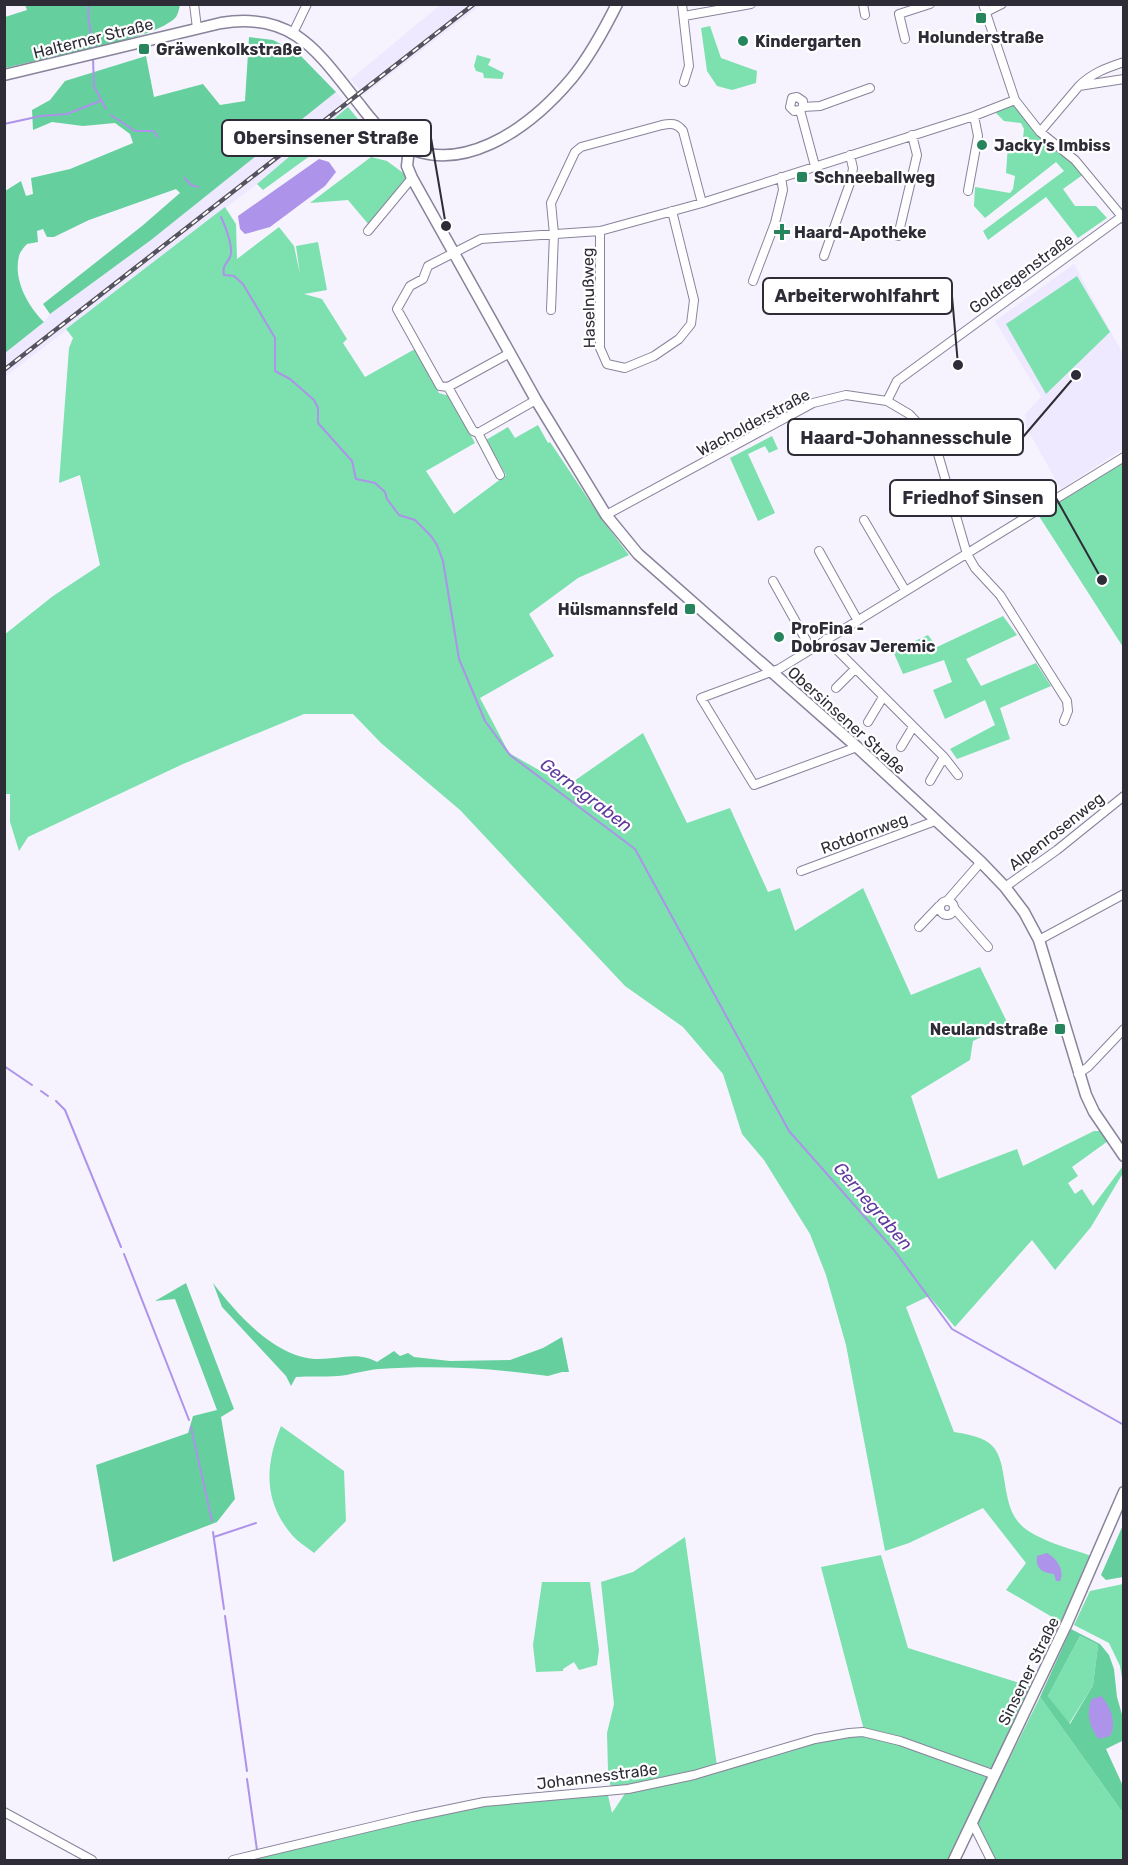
<svg xmlns="http://www.w3.org/2000/svg" width="1128" height="1865" viewBox="0 0 1128 1865" font-family="Rubik,sans-serif">
<rect width="100%" height="100%" fill="#f6f3fe"/>
<path fill="#eee9fe" d="M440 5H481L364 95 351 79Z
M336 92 348 107 257 184 5 377V353L44 322 50 314 151 240Z
M1074 264 1123 354V449L1061 489 1026 427 1025 414 1041 397 995 321Z"/>
<path fill="#7ce0af" d="M710 26 721 58 757 71 756 83 732 90 717 86 707 71 701 28Z
M477 55 491 59 488 65 504 73 502 79 484 78 483 73 476 71 474 66Z
M1015 102 1084 174 1063 189 1075 206H1096L1107 218 1078 238 1046 197 988 240 983 231 1064 171 1056 162 985 218 974 206 975 187 1010 193 1013 189 1015 176 1006 173 1008 145 1022 147 1024 129 1021 123 1004 121 994 111Z
M348 107 377 142 373 144C363 140 355 132 344 131L263 190 257 184Z
M371 157 387 161 410 178 369 225 348 200 310 203Z
M225 207 236 224 237 259 279 227 294 246 300 274 296 246 318 242 327 290 304 294 322 299 347 339 343 343 365 377 415 349 439 393 449 396 475 443 426 471 454 514 506 475 486 440 508 427 515 438 538 425 548 443 550 442 603 521 629 555 578 578 529 614 554 656 480 698 509 753 567 786 643 733 687 823 730 808 768 892 780 888 795 931 863 888 911 995 980 967 1008 1024 973 1041 970 1060 911 1096 938 1179 1017 1149 1023 1166 1094 1131H1101L1108 1141 1072 1167 1078 1176 1068 1183 1075 1194 1082 1189 1093 1206 1123 1166V1173L1091 1227 1055 1270 1032 1240 955 1327 929 1296 906 1307 954 1432C966 1434 979 1436 989 1443 1010 1458 999 1502 1020 1524 1035 1540 1072 1549 1092 1556L1064 1624 1006 1590 1026 1563 983 1508 909 1543 885 1551 846 1345 826 1275 810 1234 764 1160 742 1134 723 1074 683 1027 625 986 460 810 381 743 353 714H304L183 764 28 837 19 851 10 822V794H5L4 635 53 596 100 565 80 475 59 483 69 348 73 338 66 329Z
M1077 276 1110 332 1046 394 1006 324Z
M772 436 778 449 769 453 765 446 748 454 775 513 758 521 730 458Z
M1123 459V647L1037 513Z
M1003 616 1017 635 966 659 981 686 1036 663 1051 686 1000 708 1010 739 957 759 950 749 995 725 985 700 945 719 933 690 952 682 944 660 903 674 893 651 928 635 937 647Z
M281 1426 344 1471 346 1521 314 1553C307 1547 298 1542 292 1535 263 1501 265 1465 281 1426Z
M685 1537 717 1766 694 1773 611 1789 608 1771 607 1733 614 1704 601 1582 633 1572Z
M881 1555 908 1648 1032 1687 992 1771 864 1730 821 1567Z
M542 1582H590L599 1650 597 1665 579 1670 574 1662 563 1669V1671L536 1672 533 1645Z
M1123 1584H1124L1123 1684 1120 1666 1109 1643 1074 1625 1090 1591Z
M1080 1636 1098 1645 1093 1685 1069 1724 1048 1696Z
M1040 1697 1123 1813V1860H994L977 1824Z
M863 1732 981 1770 988 1778 948 1860H260L259 1857 483 1802 607 1791 612 1813 628 1789 815 1739Z"/>
<path fill="#65d09e" fill-rule="evenodd" d="M25 5H180C179 9 178 14 176 17 156 40 39 59 5 68V17L27 10Z
M249 37 273 40 298 53 336 92 151 240 50 314 43 304 142 226 180 193 176 189 89 220 54 237H47L43 229 37 231 38 242 27 244C24 247 20 252 19 256 13 280 28 306 44 322L5 353V191L21 181 26 196 33 194 31 178 70 169 133 143 130 134 115 123 83 126 52 122 33 130 32 110 50 100 65 81 146 56 154 97 203 84 220 105 245 101Z
M186 1283 234 1409 221 1417 235 1499 217 1522 113 1562 96 1465 188 1433 193 1416 217 1410 175 1299 155 1301Z
M213 1283C237 1314 276 1359 319 1359 339 1359 358 1351 377 1362L394 1351 400 1356 408 1353 414 1357 450 1361 510 1360 543 1348 562 1337 569 1372H562L548 1376C492 1368 435 1365 379 1369 365 1370 351 1375 338 1376 324 1377 310 1376 296 1377L291 1386 286 1376 222 1307Z
M1123 1525 1124 1561 1122 1566H1123V1577L1106 1580 1101 1575Z
M1071 1629 1100 1644 1109 1655 1114 1669 1117 1697 1123 1718 1124 1740 1106 1749 1123 1786V1813L1040 1697ZM1080 1636 1098 1645 1093 1685 1070 1724 1048 1696Z"/>
<path fill="#ad93e9" d="M319 159 329 162 336 172 325 186 270 227 245 234 240 229 238 216Z
M1047 1553C1057 1559 1065 1570 1060 1581H1056L1054 1574C1043 1573 1035 1569 1037 1556Z
M1101 1696C1111 1706 1117 1724 1110 1736L1099 1739C1090 1729 1085 1712 1092 1699Z"/>
<g fill="none" stroke-linecap="round" stroke-linejoin="round">
<path stroke="#ad93e9" stroke-width="2" d="M89 4 88 15 93 49
M93 58 94 86 106 109
M111 115 135 131H154L158 137
M4 124 41 116 67 114 100 101
M185 178 191 185 198 187
M221 217C225 225 234 248 230 257 227 264 222 265 224 275L234 276 243 284 275 338V371L290 379 314 400 318 408V423L352 461 356 479 375 483 385 492 387 499 399 515 415 520 431 536 437 545 443 561 459 659 485 721 510 755 635 849 789 1131 894 1250 952 1329 1124 1425
M4 1066 32 1085
M41 1091 48 1096
M56 1101 65 1110 121 1247
M124 1254 189 1420
M191 1427 212 1521
M213 1532 224 1609
M214 1537 256 1523
M225 1616 247 1771
M247 1779 257 1850"/>
<defs>
<path id="street" d="M194 4 197 28
M682 4 689 66 684 82
M863 4 865 15
M983 4 1015 100 1040 132 1075 160 1124 219
M986 12 1002 4
M684 16 751 4
M293 33 307 4
M905 39 899 14 930 4
M1079 86C1092 73 1106 68 1124 62
M803 107 820 106 870 88
M800 110 794 111 790 107 792 98 797 97 803 101V107L800 110 815 166
M1040 132 1079 86 1124 79
M968 191 978 136 974 116
M368 231 412 178
M600 231V348L607 364 625 368 654 356 679 339 691 324 694 300 672 211
M898 236 917 155 912 135
M824 256 851 180 853 168 850 155
M753 281 775 223 783 190 781 177
M551 310 554 234 551 203 575 152 581 147 662 125C671 123 677 123 683 131L702 203
M510 353 448 387 440 386 397 309 410 286 423 279 428 266 481 239 600 231 702 203 974 116 1015 100
M448 387 473 431 478 433 536 400
M887 401 897 381 1124 215
M478 433 500 475
M606 515 813 403 846 395 887 401 909 414 928 434 938 454 967 554 975 568 1000 595 1067 701 1068 711 1064 721
M864 520 905 590
M819 551 858 621
M773 581 811 649
M826 639 944 757 958 775
M836 688 855 669
M868 722 883 697
M857 747 754 785 701 698 779 669 1124 457
M901 747 913 727
M930 781 944 757
M801 871 935 821
M1005 887 1057 850 1124 796
M940 908a7 7 0 1 1 14 0a7 7 0 1 1-14 0Z
M947 901 981 862
M954 908 988 947
M919 927 939 906
M1039 940 1124 894
M1078 1074 1088 1067 1124 1029
M4 1812 92 1860
M972 1822 991 1860
M233 1860 412 1817 484 1802 628 1789 694 1775 815 1739 849 1733 863 1732 900 1741 995 1775"/>
<path id="secondary" d="M4 75 221 23C295 11 319 54 360 105 369 117 379 130 391 138 456 184 530 128 572 78 590 56 604 30 617 4
M409 148 407 166 412 178 536 400 606 515 638 554 857 747 981 862 1005 887 1024 912 1039 940 1086 1095 1094 1112 1124 1156
M954 1860 1067 1623 1124 1492"/>
</defs>
<use href="#street" stroke="#89839b" stroke-width="10"/>
<use href="#secondary" stroke="#89839b" stroke-width="13"/>
<use href="#street" stroke="#fff" stroke-width="8"/>
<use href="#secondary" stroke="#fff" stroke-width="10"/>
<defs>
<path id="rail" d="M4 370 474 4"/>
</defs>
<use href="#rail" stroke="#55535d" stroke-width="4.5"/>
<use href="#rail" stroke="#fff" stroke-width="2" stroke-dasharray="7" stroke-linecap="butt"/>
</g>
<g fill="#26855d" stroke="#fff" stroke-width="2">
<rect x="975" y="12" width="12" height="12" rx="3"/>
<circle cx="743" cy="41" r="6"/>
<rect x="138" y="43" width="12" height="12" rx="3"/>
<circle cx="982" cy="145" r="6"/>
<rect x="796" y="171" width="12" height="12" rx="3"/>
<path d="M779 223h6v6h6v6h-6v6h-6v-6h-6v-6h6z"/>
<rect x="684" y="603" width="12" height="12" rx="3"/>
<circle cx="779" cy="637" r="6"/>
<rect x="1054" y="1023" width="12" height="12" rx="3"/>
</g>
<g text-anchor="middle" stroke-width="4.5" stroke-linejoin="round" paint-order="stroke">
<g font-size="16" font-weight="bold" fill="#2e2c36" stroke="#fff" text-anchor="start">
<text x="981" y="43" text-anchor="middle">Holunderstraße</text>
<text x="755" y="47">Kindergarten</text>
<text x="156" y="55">Gräwenkolkstraße</text>
<text x="994" y="151">Jacky's Imbiss</text>
<text x="814" y="183">Schneeballweg</text>
<text x="794" y="238">Haard-Apotheke</text>
<text x="678" y="615" text-anchor="end">Hülsmannsfeld</text>
<text x="791" y="634">ProFina -<tspan x="791" dy="18">Dobrosav Jeremic</tspan></text>
<text x="1048" y="1035" text-anchor="end">Neulandstraße</text>
</g>
<g font-size="16" fill="#2e2c36" stroke="#fff">
<text transform="translate(93 38) rotate(-14)" y="6">Halterner Straße</text>
<text transform="translate(1021 273) rotate(-36)" y="6">Goldregenstraße</text>
<text transform="translate(588 298) rotate(-91)" y="6">Haselnußweg</text>
<text transform="translate(753 422) rotate(-28)" y="6">Wacholderstraße</text>
<text transform="translate(847 720) rotate(42)" y="6">Obersinsener Straße</text>
<text transform="translate(1056 831) rotate(-38)" y="6">Alpenrosenweg</text>
<text transform="translate(864 833) rotate(-20)" y="6">Rotdornweg</text>
<text transform="translate(1028 1671) rotate(-64)" y="6">Sinsener Straße</text>
<text transform="translate(597 1776) rotate(-7)" y="6">Johannesstraße</text>
</g>
<g font-size="18" font-style="italic" fill="#603b9e" stroke="#fff">
<text transform="translate(586 795) rotate(37)" y="6">Gernegraben</text>
<text transform="translate(873 1206) rotate(49)" y="6">Gernegraben</text>
</g>
</g>
<path fill="none" stroke="#2e2c36" stroke-width="2" d="M446 226L431 138M958 365L952 296M1076 375L1023 437M1102 580L1056 498"/>
<g fill="#2e2c36" stroke="#fff" stroke-width="2">
<circle cx="446" cy="226" r="6"/>
<circle cx="958" cy="365" r="6"/>
<circle cx="1076" cy="375" r="6"/>
<circle cx="1102" cy="580" r="6"/>
</g>
<g fill="#fff" stroke="#2e2c36" stroke-width="2">
<rect x="222" y="120" width="209" height="36" rx="6"/>
<rect x="763" y="278" width="189" height="36" rx="6"/>
<rect x="788" y="419" width="235" height="36" rx="6"/>
<rect x="890" y="480" width="166" height="36" rx="6"/>
</g>
<g font-size="18" text-anchor="middle" font-weight="bold" fill="#2e2c36">
<text x="326" y="144">Obersinsener Straße</text>
<text x="857" y="302">Arbeiterwohlfahrt</text>
<text x="906" y="444">Haard-Johannesschule</text>
<text x="973" y="504">Friedhof Sinsen</text>
</g>
<rect width="1128" height="1865" fill="none" stroke="#2e2c36" stroke-width="12"/>
</svg>
